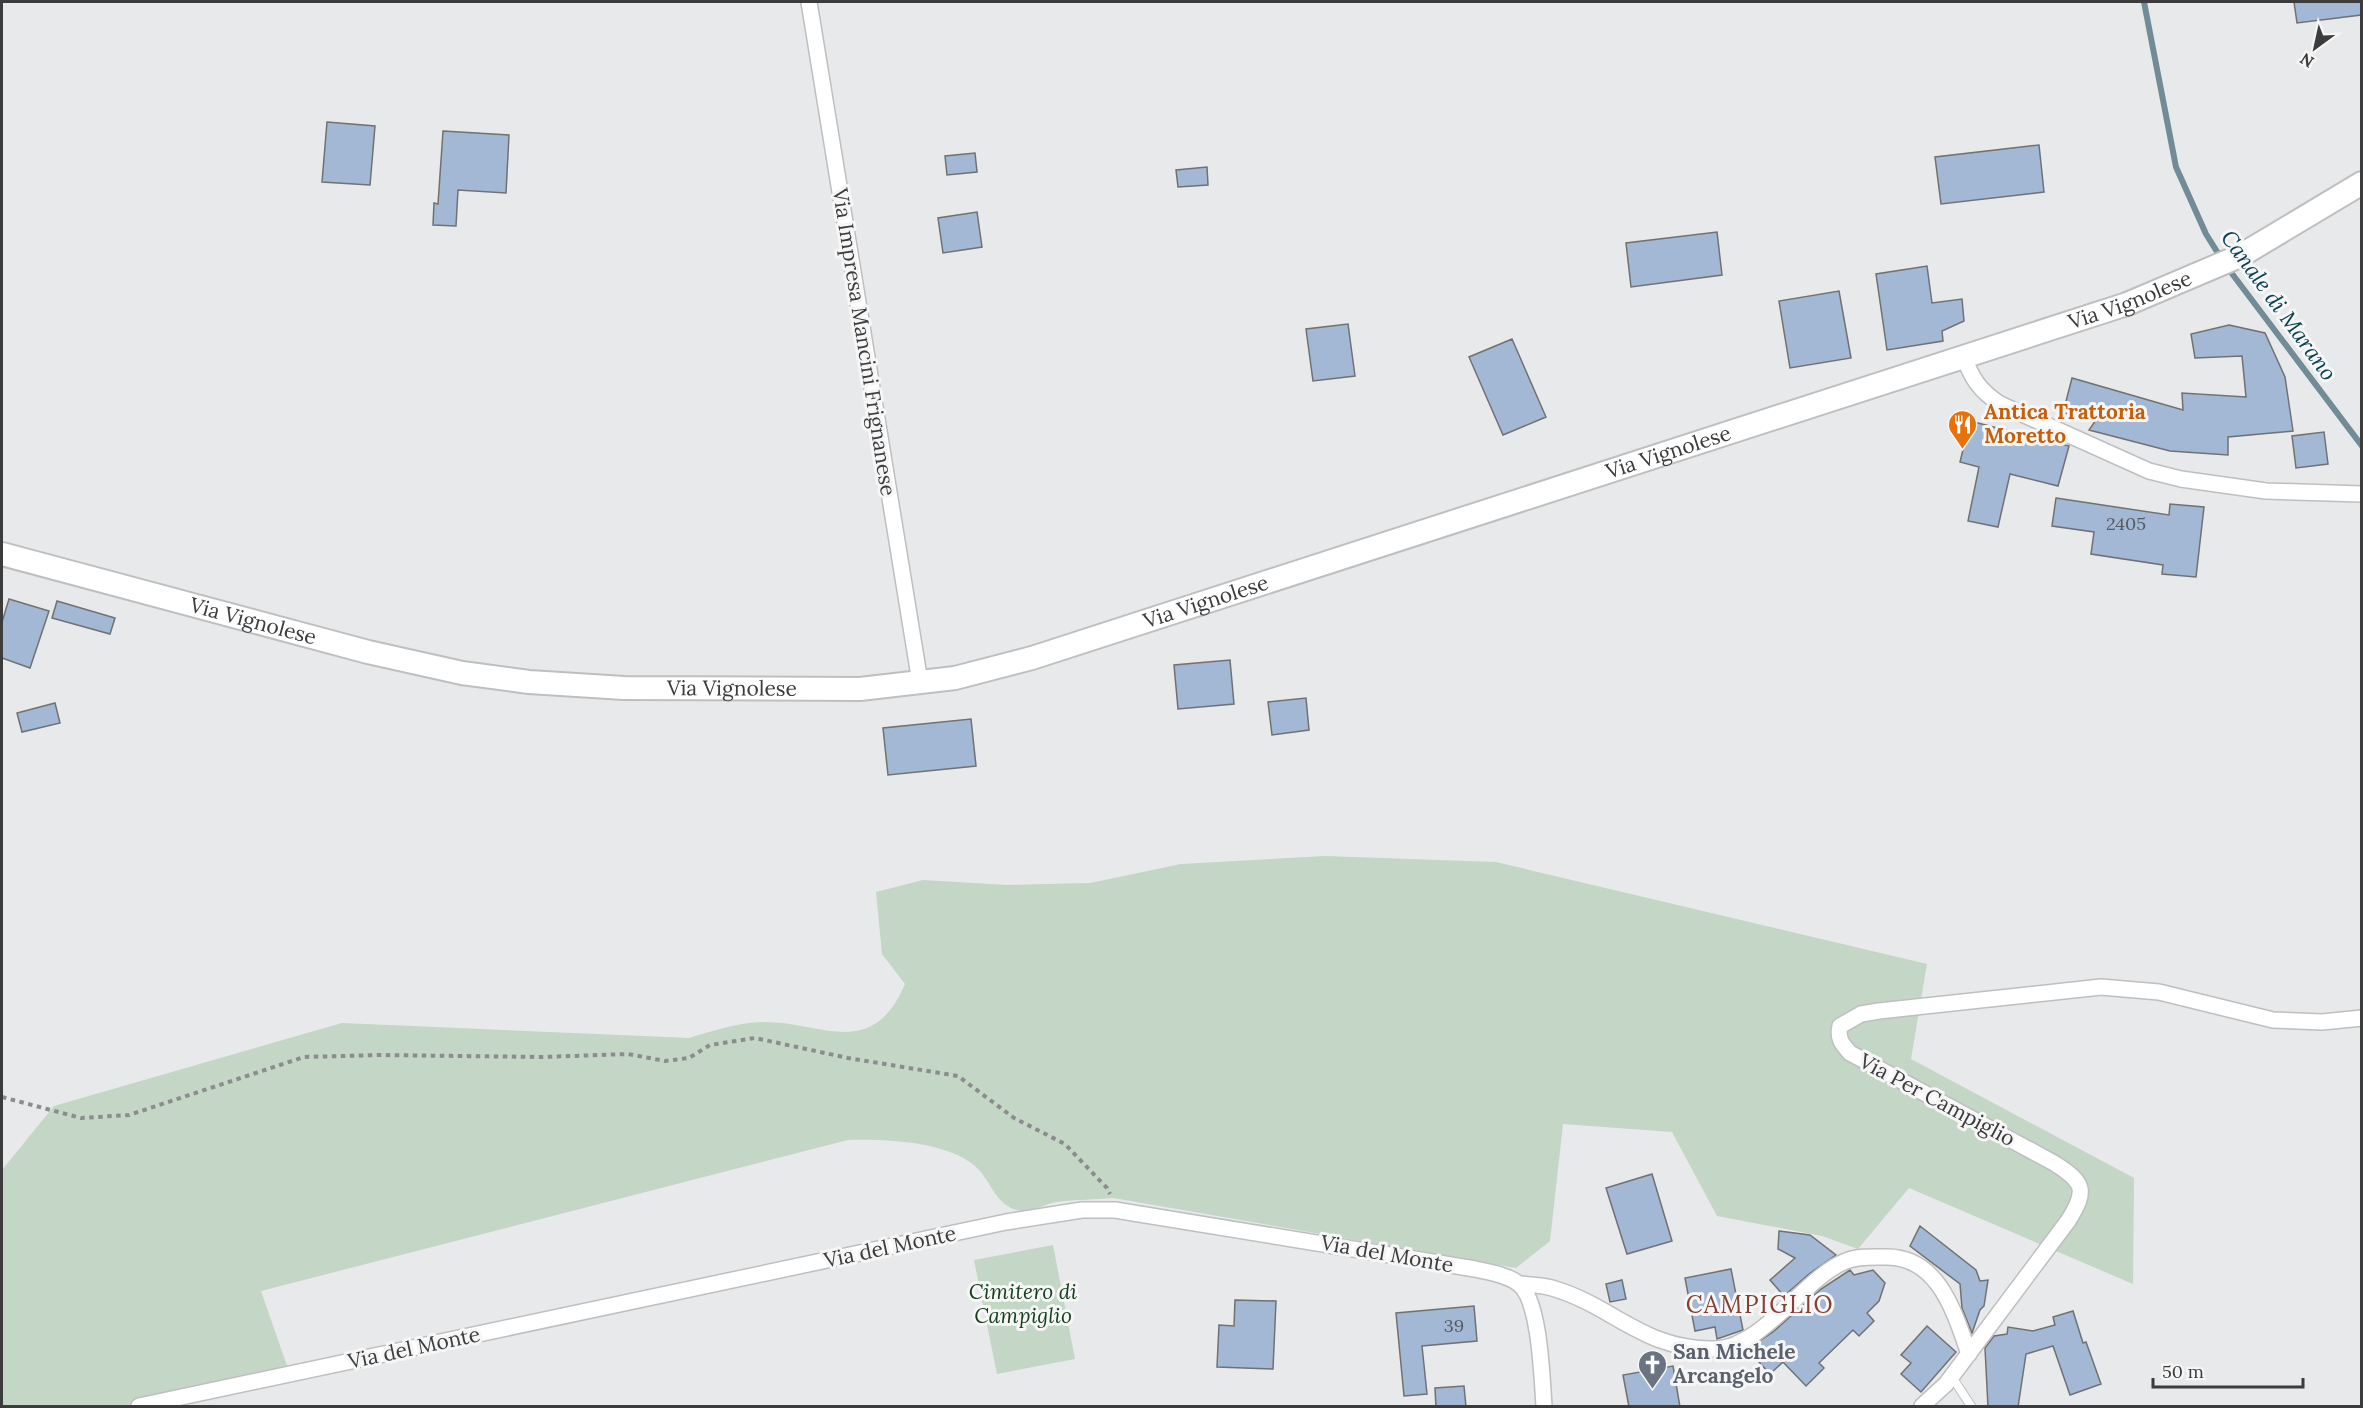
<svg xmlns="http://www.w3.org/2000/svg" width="2363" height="1408" viewBox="0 0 2363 1408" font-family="Lora,serif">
<rect width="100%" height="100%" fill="#e8e9ea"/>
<path fill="#c4d6c5" d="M1325 856 1496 862 1927 964 1911 1059 2134 1178 2133 1284 1909 1188 1858 1249 1822 1236 1717 1216 1672 1132 1563 1124 1550 1241 1516 1268 1113 1198C1095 1200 1076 1199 1057 1202 1043 1204 1032 1214 1017 1210 997 1205 992 1185 980 1171 954 1141 885 1139 848 1140L261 1291 292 1380 148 1406H2V1170L54 1106 342 1023 689 1038C712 1031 736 1023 761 1022 820 1020 871 1063 905 984L882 954 876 892 923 880 1007 885 1090 883 1181 864Z
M1053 1245 1075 1359 997 1374 974 1260Z"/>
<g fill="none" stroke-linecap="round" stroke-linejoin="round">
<path stroke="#718c97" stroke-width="6" d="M2144 2 2176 167 2206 234 2221 258
M2227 267 2362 446"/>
</g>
<path fill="#a3b8d5" stroke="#707172" stroke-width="1.5" d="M2294 2H2361V15L2297 23Z
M327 122 375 126 370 185 322 182Z
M443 131 509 135 506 193 458 190 456 226 433 225 434 203 438 204Z
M2039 145 2044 192 1941 204 1935 157Z
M975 153 977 172 947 175 945 156Z
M1207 167 1208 185 1178 187 1176 170Z
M977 212 982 247 943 253 938 218Z
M1717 232 1722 275 1631 287 1626 243Z
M1927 266 1932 303 1962 299 1964 321 1942 331 1943 341 1887 350 1876 274Z
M1839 291 1851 358 1790 368 1779 301Z
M1348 324 1355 376 1313 381 1306 329Z
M2229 325 2265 333 2285 377 2293 431 2228 437V455L2170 451 2089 430 2096 420 2063 413 2072 378 2183 410 2182 393 2246 397 2242 356 2195 358 2191 334Z
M1512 339 1546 417 1503 435 1469 357Z
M1970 421 2069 446 2058 486 2010 474 1998 527 1968 521 1979 467 1960 462Z
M2324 432 2328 464 2296 468 2292 436Z
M2056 498 2169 515 2170 504 2204 507 2196 577 2162 574 2163 565 2091 554 2094 532 2052 526Z
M9 599 49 611 30 668 2 658V622Z
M57 601 115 618 110 634 52 618Z
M1230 660 1234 704 1178 709 1174 665Z
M1306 698 1309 730 1272 735 1268 702Z
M55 703 60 723 22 732 17 713Z
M971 719 976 766 888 775 883 728Z
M1652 1174 1672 1241 1627 1254 1606 1188Z
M1920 1226 1976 1270 1980 1281 1988 1280 1984 1306 1980 1310 1972 1333 1962 1308 1960 1284 1910 1246Z
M1779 1231 1810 1235 1836 1255 1809 1274 1784 1296 1770 1280 1795 1258 1778 1249Z
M1731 1269 1743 1330 1717 1339 1715 1327 1695 1331 1685 1278Z
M1850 1270 1854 1275 1873 1270 1885 1283 1879 1301 1867 1313 1874 1321 1859 1336 1853 1330 1819 1363 1824 1368 1806 1386 1783 1362 1770 1374 1747 1349 1773 1332 1821 1289Z
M1622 1280 1626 1299 1610 1302 1606 1284Z
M1235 1300 1276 1301 1273 1369 1217 1367 1219 1325 1234 1326Z
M1474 1306 1477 1341 1422 1346 1427 1394 1404 1396 1396 1313Z
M2073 1311 2083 1343 2086 1342 2101 1384 2070 1395 2053 1346 2026 1354 2018 1407H1988L1985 1348 1994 1336 2007 1334 2008 1327 2033 1331 2055 1325 2053 1317Z
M1927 1326 1956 1352 1921 1392 1901 1374 1911 1363 1901 1355Z
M1673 1366 1680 1407H1629L1623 1375Z
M1464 1386 1466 1407H1436L1435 1388Z"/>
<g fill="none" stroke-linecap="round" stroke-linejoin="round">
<defs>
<path id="lane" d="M1952 1377 1971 1406"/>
<path id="street" d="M809 2 920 682
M1964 356C1971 378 1980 391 2000 404L2149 471 2181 479 2266 491 2362 494
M1520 1284C1531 1285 1542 1285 1552 1288 1614 1306 1644 1351 1716 1349 1763 1347 1805 1277 1846 1261 1858 1256 1874 1257 1887 1257 1939 1257 1955 1314 1969 1354
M139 1406 1006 1222 1082 1210H1115L1475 1269C1489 1272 1508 1275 1519 1284 1540 1300 1542 1380 1544 1406
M1922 1406 1946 1384 2068 1221C2088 1190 2084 1182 2054 1163L1850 1053C1842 1044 1837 1039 1840 1026L1861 1014 1879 1011 2101 987 2159 992 2273 1020 2322 1022 2362 1018"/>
<g id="secondary">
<path id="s1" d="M2 554 368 652 462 673 529 682 624 688 860 689 955 678 1032 658 2127 304 2240 256 2362 183"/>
</g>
</defs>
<use href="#lane" stroke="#bebfc0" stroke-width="10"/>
<use href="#street" stroke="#bebfc0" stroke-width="18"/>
<use href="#secondary" stroke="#bebfc0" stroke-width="26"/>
<path stroke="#8b8c8d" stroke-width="4" stroke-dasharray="4.5 4.5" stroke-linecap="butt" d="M2 1097 81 1118 129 1115 304 1057 379 1055 543 1057 628 1054 665 1061 689 1058 710 1045 755 1038 848 1058 958 1076 1014 1118 1065 1144 1107 1188 1110 1194"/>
<use href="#lane" stroke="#fff" stroke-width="8"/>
<use href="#street" stroke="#fff" stroke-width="15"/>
<use href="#secondary" stroke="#fff" stroke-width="22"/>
</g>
<defs>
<symbol id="restaurant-pin" viewBox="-11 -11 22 30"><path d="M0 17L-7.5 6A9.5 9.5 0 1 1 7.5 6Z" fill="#e8710a" stroke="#f6f6f7"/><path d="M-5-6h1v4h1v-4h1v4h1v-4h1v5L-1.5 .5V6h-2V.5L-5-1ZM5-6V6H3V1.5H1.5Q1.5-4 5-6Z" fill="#fff"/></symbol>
<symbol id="church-pin" viewBox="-11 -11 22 30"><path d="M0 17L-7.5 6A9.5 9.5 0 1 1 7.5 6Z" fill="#6b7280" stroke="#f6f6f7"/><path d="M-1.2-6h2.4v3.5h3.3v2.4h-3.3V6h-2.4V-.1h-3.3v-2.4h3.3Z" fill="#fff"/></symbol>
</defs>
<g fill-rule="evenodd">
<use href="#restaurant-pin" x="1946" y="408" width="33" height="45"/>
<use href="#church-pin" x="1636" y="1348" width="33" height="45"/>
</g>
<g text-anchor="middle" stroke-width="6" stroke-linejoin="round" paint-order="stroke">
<g font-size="18" fill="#565b63">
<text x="2126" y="530">2405</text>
<text x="1454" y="1332">39</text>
</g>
<g font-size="21" fill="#3c3c3d" stroke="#f6f6f7">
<text dy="7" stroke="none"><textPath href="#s1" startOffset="2204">Via Vignolese</textPath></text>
<text transform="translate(864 342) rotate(81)" y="7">Via Impresa Mancini Frignanese</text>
<text dy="7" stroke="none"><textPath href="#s1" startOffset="1718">Via Vignolese</textPath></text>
<text dy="7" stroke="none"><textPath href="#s1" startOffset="1232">Via Vignolese</textPath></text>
<text dy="7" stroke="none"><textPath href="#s1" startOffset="260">Via Vignolese</textPath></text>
<text dy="7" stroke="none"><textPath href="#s1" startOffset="746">Via Vignolese</textPath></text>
<text transform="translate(1937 1100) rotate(28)" y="7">Via Per Campiglio</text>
<text transform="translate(890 1247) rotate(-12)" y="7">Via del Monte</text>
<text transform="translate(1387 1254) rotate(10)" y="7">Via del Monte</text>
<text transform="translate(414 1348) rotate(-12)" y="7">Via del Monte</text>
</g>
<g font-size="21" font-weight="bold" fill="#c56008" stroke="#f6f6f7" text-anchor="start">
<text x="1984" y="419">Antica Trattoria<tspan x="1984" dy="24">Moretto</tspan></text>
</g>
<g font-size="21" font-style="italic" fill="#133f1c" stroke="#f6f6f7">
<text x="1023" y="1299">Cimitero di<tspan x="1023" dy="24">Campiglio</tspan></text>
</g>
<g font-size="21" font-weight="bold" fill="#5b616d" stroke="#f6f6f7" text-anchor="start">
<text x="1673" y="1359">San Michele<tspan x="1673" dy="24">Arcangelo</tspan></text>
</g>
<g font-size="22" font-style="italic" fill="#094153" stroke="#f6f6f7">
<text transform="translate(2279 305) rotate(54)" y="8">Canale di Marano</text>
</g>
<g font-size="24" letter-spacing="1.5" fill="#864032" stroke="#f6f6f7">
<text x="1760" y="1313">CAMPIGLIO</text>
</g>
</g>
<rect width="2363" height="1408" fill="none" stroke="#3c3c3d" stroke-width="6"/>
<g transform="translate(2315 48) rotate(213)" stroke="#f6f6f7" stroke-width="4.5" paint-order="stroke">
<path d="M0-4.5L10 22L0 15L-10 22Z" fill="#3c3c3d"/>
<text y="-9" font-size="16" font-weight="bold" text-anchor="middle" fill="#3c3c3d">N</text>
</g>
<path d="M2153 1378v9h150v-9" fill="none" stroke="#3c3c3d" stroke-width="3"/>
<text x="2162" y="1378" font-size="18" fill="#3c3c3d" stroke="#f6f6f7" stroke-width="4.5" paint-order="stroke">50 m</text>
</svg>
